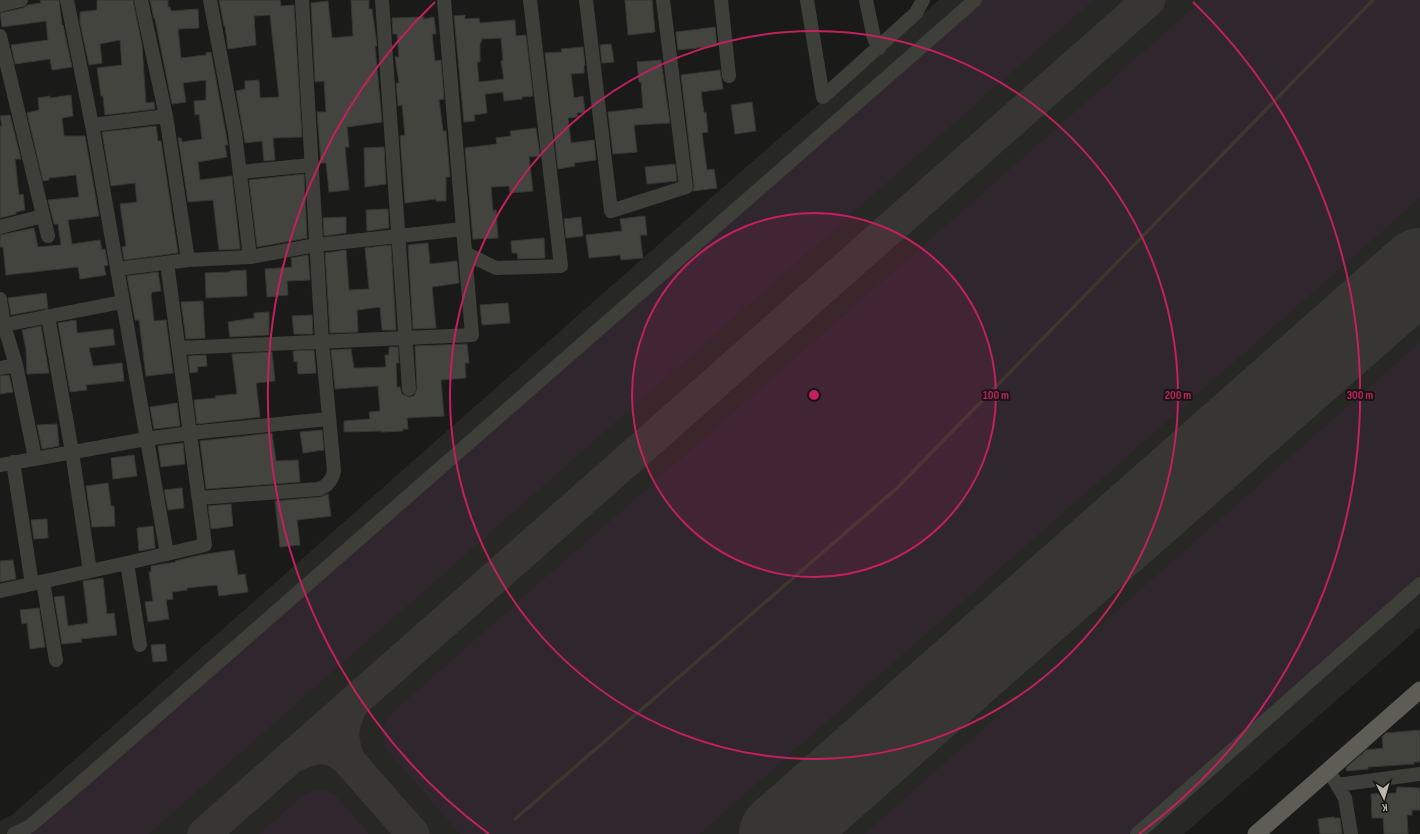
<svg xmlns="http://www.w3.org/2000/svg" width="1420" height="834" viewBox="0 0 1420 834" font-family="'Sofia Sans Condensed',sans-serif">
<rect width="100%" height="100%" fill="#1a1a18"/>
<path fill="#272724" d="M939 0H1420V627L1184 834H0V821L12 815 745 168Z"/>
<path fill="#2f262e" d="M982 0H1094L149 834H21Z
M1202 0H1420V198L700 834H460L385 748C382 734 382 729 388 716Z
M1420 342V575L1129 834H864Z
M316 790H325L335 794 369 834H259L303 795Z"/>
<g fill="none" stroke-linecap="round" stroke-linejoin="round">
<path stroke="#3f372e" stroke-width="3.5" d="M515 819 897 488 1373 0"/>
<path stroke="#373632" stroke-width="33" d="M292 757C314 746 330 742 349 761 340 738 341 726 352 704
M349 761 413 834
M204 834 1149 0"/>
<path stroke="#373632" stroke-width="82" d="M780 834 1420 269"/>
</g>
<path fill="#44443f" stroke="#363632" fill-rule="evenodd" d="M40 0H59L62 25H63L72 67 52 70 50 59 15 64 11 45 48 40 46 21 2 27 0 13 23 8 28 5 41 3Z
M97 0H133L142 45 146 103 154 102 155 109 105 115 103 96H101L97 68 122 65 120 40 100 44 102 63 89 65 80 23V12L97 10Z
M150 0H168V7H170L171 11 198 9 199 28 178 29 181 58 206 55V53L211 52 228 145H225L227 157 198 162 200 180 232 176 240 249 219 250 213 200 188 202 178 138H181L182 142 202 139 199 114 195 115 194 101 206 100V80L183 83 186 102 172 104 155 19H154Z
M219 0H280L281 6 294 5 302 137 273 138 275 160 264 161 262 141 245 143 236 91 245 89V81L259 80 260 98 279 97 270 15 254 16 256 45 228 49 225 26H224Z
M351 0H369V9H372L377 46H375L382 122 347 127 349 147H345L349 190 329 192 326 163H321L317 112H326L324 81 315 82 311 3 328 1 332 38 353 36Z
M625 0H652L655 32 628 35Z
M465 15V19L479 18 480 23 515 20 516 36 526 35 533 96 522 97V99L504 101 503 92 485 94 487 113 474 115 475 121 464 122 454 16ZM501 38 503 60 501 61 504 79 479 82 477 62H480V42H482L481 39Z
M424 17V19L434 17 436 34H432L435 61 441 60 444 99 439 100 443 131H446L450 177H446V201H436V199L405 203 400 136 405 135 402 105 398 106 396 83H399L395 57H399L397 34H393L392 18Z
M715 27 717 46 678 50 676 32Z
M611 44 614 62 602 63 600 45Z
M583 47 585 65 584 66V73L571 74 574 98 583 96 585 112 577 113V117L568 118 571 143 594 140 596 160 574 163 575 166 558 169 545 53 562 52 561 49Z
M661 60 670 123 634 125 637 152 613 154 608 112 643 108 641 82H639L637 62Z
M720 70 723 89 701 92 704 113 706 112 708 132 702 133 707 170 714 169 717 188 693 191 694 186 681 75Z
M71 95 73 116 62 118 64 136H85L99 216 68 220 72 244 100 240 102 250 105 249 108 265 104 266 106 275 80 279 78 267 6 275 3 247H0V235L34 228 38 247 61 245 58 224H54L48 200 79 197 76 175 49 178V180L43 181 27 113 39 110 38 98 50 96V98Z
M752 102 756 131 735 134 731 105Z
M10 115 21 159H15L19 195 23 194 25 210 16 212V214L0 218V126H2L0 116Z
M156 126 158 141H161L178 253 124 260 122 247 126 246 120 204 137 202 135 183 111 186 102 132Z
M536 128 540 156 529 157 533 191 510 193 509 186 491 187 493 211 496 210 498 238 473 239 465 148 497 144 496 138 511 136 510 131Z
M384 147 386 184 365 187 364 148Z
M675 164 677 181 647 184 645 167Z
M304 174 307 238 257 247 249 180Z
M388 209 389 228 367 231 366 210Z
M645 216 647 235H640L643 258 621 260 620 255 589 258 586 235 622 231 620 219Z
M346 217V233L324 236 323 218Z
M581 217 583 236 566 238 564 219Z
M544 238 545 258 518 259 517 253H512L511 241Z
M428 243 430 264 457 261 459 283 432 287 436 328 413 329 408 245Z
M391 245 396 330H382L380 307 357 310 358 332 330 333 325 253 346 250 349 290 369 289 365 248Z
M308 255 310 280 287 281 288 295 267 297 265 269 292 267 291 258Z
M246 270 247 296 206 298 205 273 230 272V271Z
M158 272 161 291 152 292 151 295 154 321 166 320 173 373 146 376 139 320H135L127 276Z
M46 293 48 308 11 315 8 298Z
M203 301 205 338 186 339 181 302Z
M508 303 510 323 482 325 480 305Z
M269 312V335L230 337 228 322 254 318V313Z
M312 315 313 334H294L292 316Z
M76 320 77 333 113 329 115 345 89 348 93 366 122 363 124 381 86 385 87 390 70 392 58 323Z
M41 326 49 373 27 374 26 349 22 330Z
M467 344 469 363H465L466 378 441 380 444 416 407 418 408 429H403V431L381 432V431L344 432V421L370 419 369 412 380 411 378 386 335 389 331 350 351 349 354 368H359L386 367 385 355H389V347H398L399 363H396L397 387H400L402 394 409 397 414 396 417 389 415 346Z
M314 350 316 373 298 374 297 361 294 362 293 351Z
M272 352 275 381 256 383 260 417 197 424 194 400 216 398 215 396 237 394 232 354Z
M206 355 207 366 197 367 198 372 190 373 188 356Z
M9 375 13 392 0 394V376Z
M177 403 180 426 154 429 150 407Z
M57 424 59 446 42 449 37 425Z
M322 430 324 450 303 453 300 432Z
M272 433 276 461 298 460 300 482 206 489 200 441Z
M183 443 185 464 161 467 158 446Z
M134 455 137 476 113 479 111 458Z
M108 483 111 506H114L115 526 92 527 86 486Z
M182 488 184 508 168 510 164 490Z
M328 494 331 516 297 520 300 545 280 547 275 501 320 497Z
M231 504 233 526 211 529 208 506Z
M47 519 48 538 34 539 31 520Z
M153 526 155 548 139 551 137 528Z
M234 550 238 575 245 574 248 592 219 596 217 585 187 588V590L172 592 173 599 166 600 169 619 148 622 145 602 153 601 149 572H151V566L176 562 175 561 200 555Z
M13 560 16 579 0 582V561Z
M103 578 107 614 114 613 117 635 81 639 82 642 62 644 54 597 64 596 68 626 88 623 83 581Z
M39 608 45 647 30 649 27 623 22 624 20 610Z
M165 644 167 661 153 662 151 645Z
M1420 730V762H1414V764L1368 767V769L1347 771 1346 768 1366 750 1383 748 1382 737 1386 733Z
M1397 787 1420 788V810H1412V815H1407L1408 834H1384L1383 818H1372L1371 794 1396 793Z
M1334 817V818H1340L1342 834H1320L1318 819Z"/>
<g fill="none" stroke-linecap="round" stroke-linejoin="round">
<path stroke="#3f3f39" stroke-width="14" d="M67 0 92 125 167 554
M141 0 166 116 188 260
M210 0 235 133 250 257
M382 0 409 389
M586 0 611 211 686 187 663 0
M721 0 729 76
M807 0 823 97
M866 0 874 38 879 48
M0 5 21 0
M0 36 48 236
M823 97 916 13 923 0
M92 125 166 116
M240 172 311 165
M0 227 43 216
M465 253 496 268 561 266 530 0
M117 269 188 260 250 257 316 245 463 229
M0 299 4 325 16 365 35 458
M48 316 72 452 90 571
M4 325 122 302
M179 348 472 335 444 0
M0 368 16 365
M13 462 32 584
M0 465 146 439 190 433 328 419
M199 498 319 489C328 486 332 480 334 471L322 341 302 0
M127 563 140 645
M43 582 56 660
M0 591 127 563 205 545 167 263
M1333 778 1345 798 1351 834
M1337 785 1420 774
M14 834 30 826 85 779 975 0
M1137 834 1420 584"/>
<path stroke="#5e5d55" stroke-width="17" d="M1256 834 1420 690"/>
</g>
<circle cx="814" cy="395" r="182" fill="#c2205f" fill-opacity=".12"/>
<g fill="none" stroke="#c2205f" stroke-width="2">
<circle cx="814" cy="395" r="182"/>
<circle cx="814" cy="395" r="364"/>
<path d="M489 834A546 546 0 0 1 435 2M1193 2A546 546 0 0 1 1139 834"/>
</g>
<circle cx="814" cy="395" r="6" fill="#c2205f" stroke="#151513" stroke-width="2"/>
<g font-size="12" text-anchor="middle" font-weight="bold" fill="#c2205f" stroke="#151513" stroke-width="4" stroke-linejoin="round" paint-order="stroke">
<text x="996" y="399">100 m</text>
<text x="1178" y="399">200 m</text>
<text x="1360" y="399">300 m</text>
</g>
<g transform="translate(1384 798) rotate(175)" stroke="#151513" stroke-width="3" paint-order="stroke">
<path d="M0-3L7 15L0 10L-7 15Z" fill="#bab7aa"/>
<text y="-6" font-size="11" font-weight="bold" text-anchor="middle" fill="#bab7aa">K</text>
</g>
</svg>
